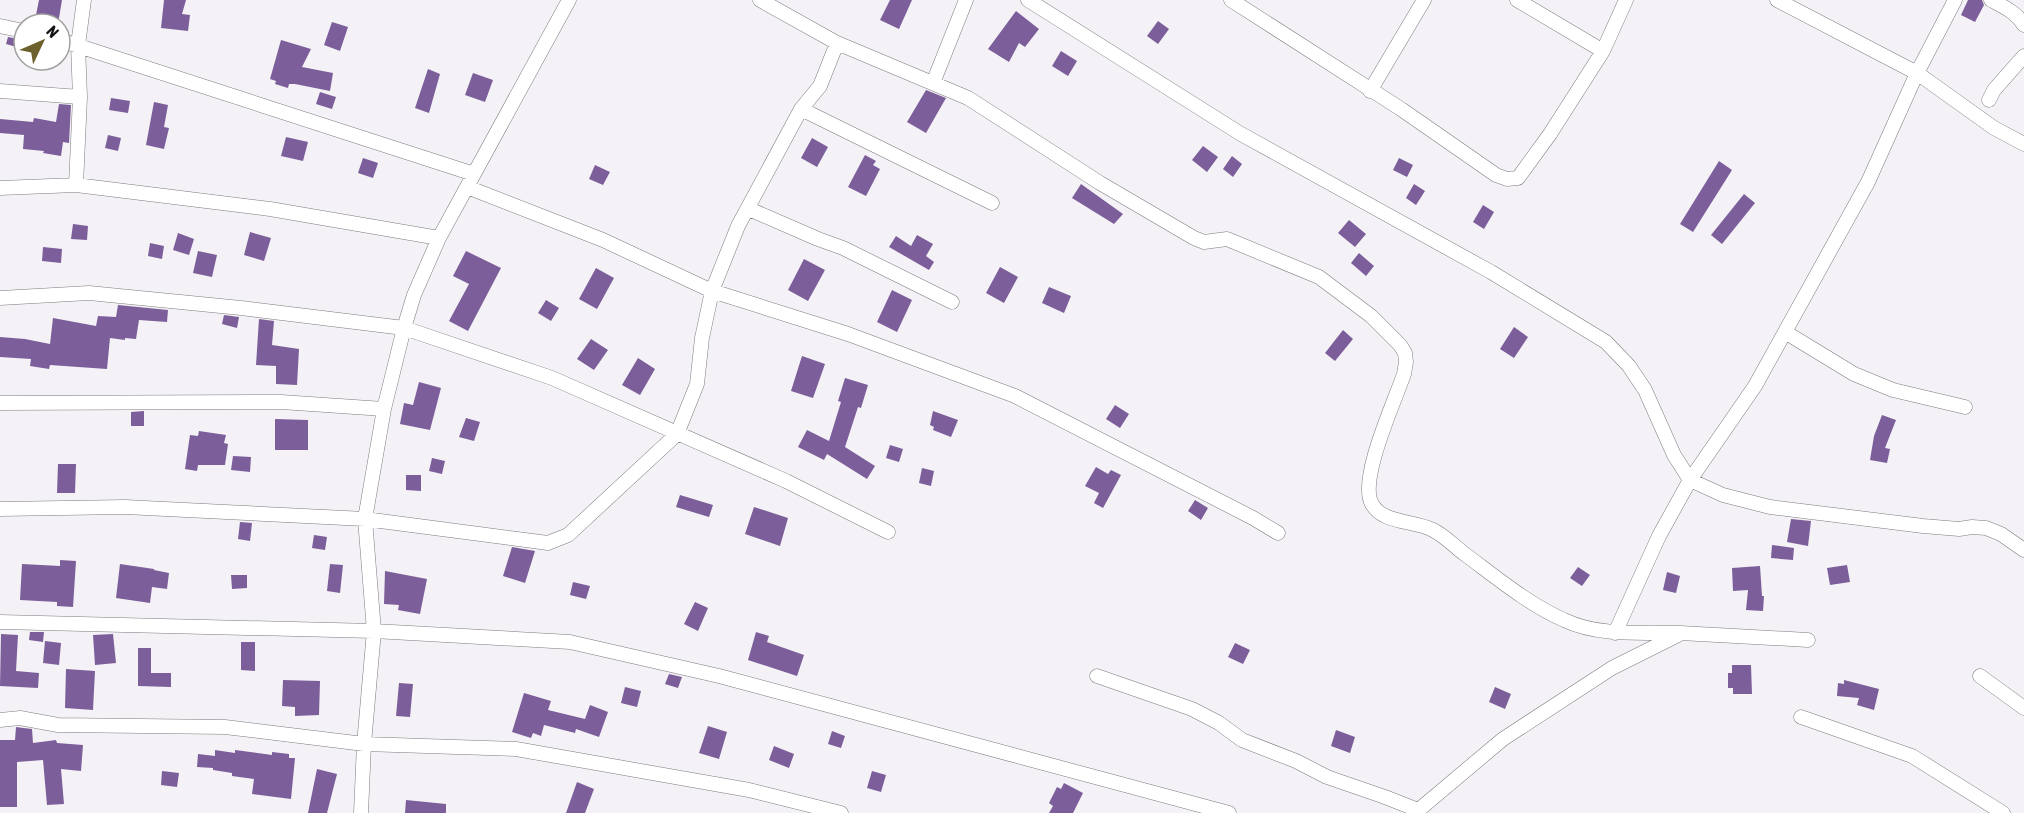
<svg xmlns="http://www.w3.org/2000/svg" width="2024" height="813" viewBox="0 0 2024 813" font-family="'Asap Condensed',sans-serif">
<rect width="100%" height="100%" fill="#f4f2f6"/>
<path fill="#7c5e9b" d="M39 0H62L58 24 35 20Z
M164 0H186L182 14 190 15 188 31 161 28Z
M890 0H912L899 29 880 20Z
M1968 0H1982L1984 5 1975 22 1961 15Z
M1016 11 1039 29 1025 47 1019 43 1009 62 988 49Z
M1158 21 1169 29 1158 44 1147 36Z
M332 22 348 27 340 51 324 45Z
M8 37 24 40V49L6 44Z
M281 40 311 49 302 67 333 73 330 91 295 84H289L288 88 275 84 276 81 270 79Z
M1061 51 1077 61 1068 76 1052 66Z
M428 69 440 74 429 113 415 108Z
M473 73 493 80 485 102 465 95Z
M926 90 946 98 926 133 907 122Z
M320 92 336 97 332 109 316 104Z
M111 98 130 101 128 113 109 110Z
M154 102 168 105 164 127 169 128 164 149 146 145Z
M59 104 71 105 69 143 63 142 61 156 43 153 44 151 23 149 24 135 0 133V119L33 122 34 118 56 122Z
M108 135 121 138 118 151 105 148Z
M286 137 308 142 303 161 281 156Z
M812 138 828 147 817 167 801 158Z
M1203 146 1218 157 1207 172 1192 160Z
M865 155 876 161 873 165 880 169 866 196 848 187Z
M1232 156 1242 164 1233 177 1223 169Z
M363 158 378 163 373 178 358 173Z
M1399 158 1413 165 1407 177 1393 170Z
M1719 161 1732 170 1693 232 1680 224Z
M595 165 610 172 603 185 589 179Z
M1081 184 1123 214 1114 224 1072 198Z
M1414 184 1425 191 1416 205 1406 198Z
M1744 194 1755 203 1722 244 1711 235Z
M1483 205 1494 212 1484 229 1473 222Z
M1349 220 1366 234 1355 247 1338 233Z
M73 224 88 226 87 240 71 239Z
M250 232 271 238 264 261 244 255Z
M178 233 194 239 189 255 173 250Z
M917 235 933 244 926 256 934 262 929 270 889 247 896 236 911 246Z
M150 243 164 246 162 259 148 256Z
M43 247 62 249 61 263 42 261Z
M198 251 217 255 212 277 193 273Z
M466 251 501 268 468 331 449 321 469 284 453 276Z
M1359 253 1374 266 1366 276 1351 263Z
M804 259 825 270 808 301 788 290Z
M1000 267 1018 277 1004 303 986 293Z
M596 268 614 278 597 309 579 299Z
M1049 287 1071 296 1064 313 1042 303Z
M892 290 912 300 897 332 877 322Z
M546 300 559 308 551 321 538 313Z
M118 305 168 310 167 322 139 320 136 339 125 338V340L110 338 107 369 50 365 49 369 30 366 31 359 0 357V337L25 339 50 344 53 318 96 326 98 316 116 317Z
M224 315 239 317 237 328 222 324Z
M259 319 274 321 272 345 299 349 297 385 276 384V366L256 365Z
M1514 327 1528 337 1514 358 1500 349Z
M1343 330 1353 339 1335 361 1325 353Z
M591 339 608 350 594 370 577 359Z
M802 356 825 364 813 398 791 391Z
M638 358 655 369 640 395 622 385Z
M845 378 868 385 861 408 858 407 845 447 875 466 867 479 827 454 824 460 798 447 807 430 829 441 841 402 838 401Z
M419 382 441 388 430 430 400 424 404 403 413 405Z
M1115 405 1129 414 1120 428 1106 419Z
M144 411V426H131V412Z
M933 411 958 420 951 437 933 430 934 427 930 425Z
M1882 415 1896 420 1885 448 1890 449 1887 463 1870 460 1874 436Z
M466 418 480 422 474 441 459 437Z
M275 419 308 420V450H275Z
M199 431 226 435 224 443 228 444 225 465H198L197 471 185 469 190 435 198 436Z
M890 445 903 449 899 462 886 458Z
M233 456 251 457 250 472 231 470Z
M432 458 445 461 442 474 429 471Z
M58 464H76L75 493H57Z
M1096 467 1108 474 1111 470 1121 475 1103 508 1094 503 1099 493 1085 486Z
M922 468 934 471 931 486 919 483Z
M406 475H421V491L406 490Z
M680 495 713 505 709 517 676 507Z
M1195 500 1208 508 1201 520 1188 511Z
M754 507 788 518 780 546 745 534Z
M1791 519 1811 521 1808 546 1787 542Z
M240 522 252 523 250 541 238 539Z
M314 535 327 537 325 550 312 548Z
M1772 545 1794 548 1793 560 1771 558Z
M512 547 535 551 525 583 503 576Z
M60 560 76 561 73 607 57 606V602L20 600 22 564 60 566Z
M120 564 154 569V570L169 573 167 589 152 587 150 603 116 598Z
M330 564 343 565 340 593 327 591Z
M1847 565 1850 582 1830 585 1827 568Z
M1760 566 1762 596H1764L1763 611 1746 610 1748 590 1733 591 1732 568Z
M1578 567 1590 575 1582 586 1570 578Z
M385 571 427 579 420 614 398 610 399 605 384 604Z
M1667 572 1680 576 1676 593 1663 590Z
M231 575H247V588L232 589Z
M573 582 590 586 586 599 570 595Z
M695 602 708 608 698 631 684 624Z
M30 632H44L43 642 29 640Z
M756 632 769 636 767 642 804 655 797 676 748 660Z
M1 634 18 635 16 671 39 673 38 688 0 686Z
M113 634 116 663 95 665 93 635Z
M45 641 61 643 59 665 43 663Z
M241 642H255V671L241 670Z
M1235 643 1250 650 1243 664 1228 657Z
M138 648H151V673H171V687L138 686Z
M1732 665H1751L1752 694H1733V688H1728V673H1732Z
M66 669 95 671 93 710 65 708Z
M669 674 682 677 678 688 665 684Z
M283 680 320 681 319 715 295 716V707L282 706Z
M1844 680 1879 689 1874 710 1857 705 1859 698 1837 696 1838 683 1844 684Z
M399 683 413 684 410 717 396 716Z
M625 687 641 691 637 707 621 703Z
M1495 687 1511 694 1505 709 1489 702Z
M524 693 551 701 548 710 585 719 590 705 608 712 599 737 576 729 575 733 544 725 541 736 533 733 531 738 512 732Z
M708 726 727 732 719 759 699 753Z
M16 727 32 729 33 743 56 740 57 743 83 745 81 771 61 769 64 804 47 805 43 760 17 762V807H0V740H15Z
M1336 730 1355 737 1350 753 1331 746Z
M832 731 845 736 841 748 828 744Z
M774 746 794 754 789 768 769 760Z
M215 750 235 753V750L272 755V752L289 754V758H295L291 799 252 794 254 779 232 776V773L213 770V768L197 767 198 754 215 756Z
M317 769 337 774 327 813H308Z
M162 771 179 773 177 787 161 785Z
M872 771 886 775 881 792 867 788Z
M577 782 594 789 585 813H566Z
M1064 783 1083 793 1073 813H1049L1053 806 1049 803 1057 787 1061 789Z
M406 800 446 804V813H405Z"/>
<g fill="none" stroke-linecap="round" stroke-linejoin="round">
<defs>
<path id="minor" d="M760 0 837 43 968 98 1100 183 1194 238 1204 242 1227 239 1319 277 1371 316 1400 345 1405 353 1406 362 1404 374C1395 401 1358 480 1372 504 1383 524 1414 520 1433 530 1445 536 1455 547 1466 555 1497 578 1528 604 1564 620 1600 637 1642 632 1680 633 1723 635 1765 638 1808 640
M1028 0 1241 134 1491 272 1606 342 1629 366 1645 390 1674 455 1690 480 1723 495 1770 507 1923 526 1959 529 1972 527 1986 528 2001 534 2024 550
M1231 0 1401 109 1496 175 1507 179 1518 178 1550 134 1603 51 1626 0
M1517 0 1603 51
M1777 0 1917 73 1994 128 2024 144
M1991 0C2004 7 2016 12 2024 25
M0 26 24 31
M60 40 474 174
M933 83 966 0
M0 91 80 97
M1370 91 1424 0
M1989 100 1994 90 2024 56
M801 109 992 203
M76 185 80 97 78 45 84 0
M467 187 603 240 712 291 848 334 1015 396 1253 518 1278 533
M0 188 76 185 270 209 439 238
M749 209 818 239 843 248 952 302
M0 298 89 293 241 308 404 328 552 378 786 481 888 532
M1785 332 1854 374 1893 390 1965 407
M0 403 281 402 384 409
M0 509 125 507 365 519 548 543 568 535 677 434 697 384 702 338 712 291 738 226 801 109 820 86 837 43
M0 622 374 631 570 642 719 676 1229 813
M1615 633 1659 536 1690 480 1755 386 1868 182 1917 73 1955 0
M1097 676 1192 709 1219 723 1242 740 1296 761 1327 777 1385 797 1418 810
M1980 676 2024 708
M1801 717 1912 756 2003 813
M0 720 20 718 58 725 225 727 364 744 516 749 749 790 841 813
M361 813 364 744 374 631 365 519 384 409 404 328 414 295 439 238 569 0
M1415 813 1503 739 1612 668 1678 635"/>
</defs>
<use href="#minor" stroke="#7c7b7e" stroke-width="15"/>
<use href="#minor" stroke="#fff" stroke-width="14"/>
</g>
<g transform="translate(42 42) rotate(46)"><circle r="28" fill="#ffffff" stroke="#a1a1a1" stroke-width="1.5"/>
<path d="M0-4.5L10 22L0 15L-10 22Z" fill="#6c602d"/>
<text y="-9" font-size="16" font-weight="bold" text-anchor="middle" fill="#141415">N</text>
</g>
</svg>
